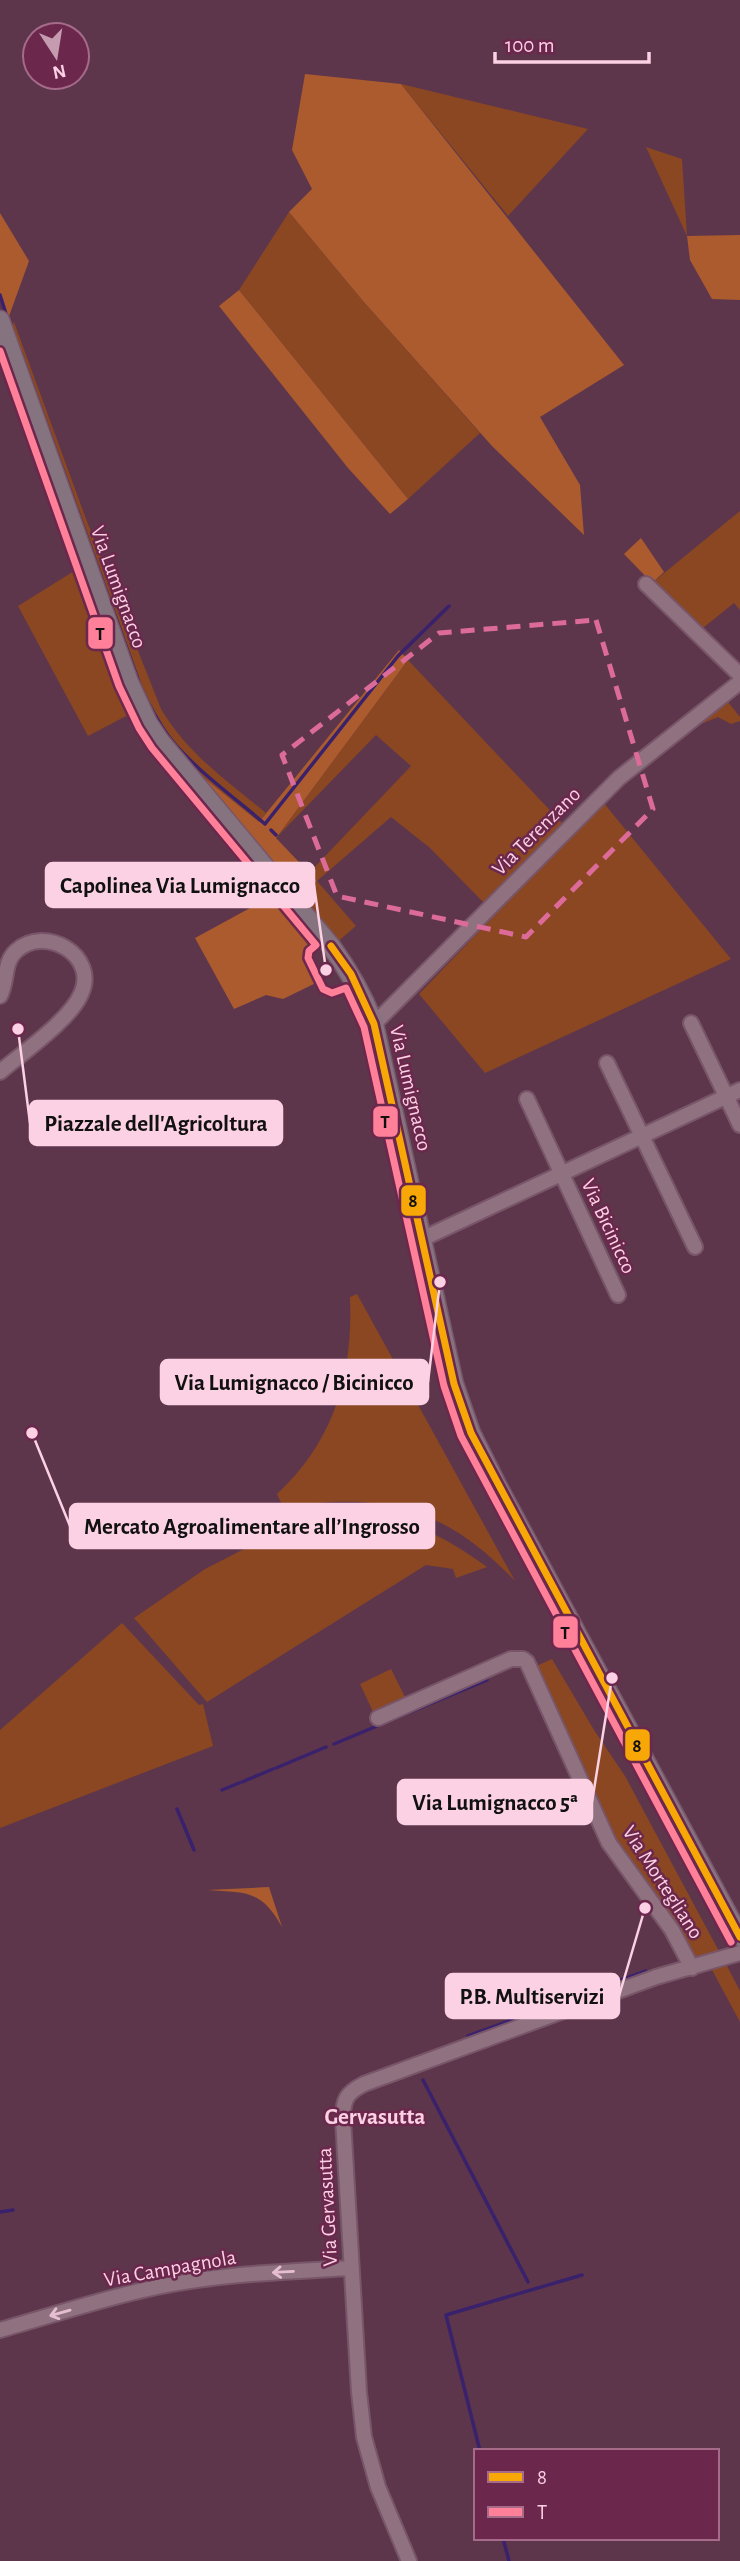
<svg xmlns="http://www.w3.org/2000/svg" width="740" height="2561" viewBox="0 0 740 2561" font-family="'Alegreya Sans',sans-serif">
<rect width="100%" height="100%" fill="#5d364c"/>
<path fill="#8a4722" d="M401 84 588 129 508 216Z
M646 147 682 159 687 236Z
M289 212 363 301 480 433 408 499 239 290Z
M14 322 86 519 161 709C187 753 227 781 266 813L259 822 188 765 146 708 11 330Z
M740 511V610L734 603 698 632 652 583Z
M79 568 132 713 88 736 18 606Z
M408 660 562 823 485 904 430 848 391 817 317 881 356 926 335 944 298 897 317 881 309 873 411 766 376 735 275 839Z
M728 702 740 717V721L731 724 718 717 696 726Z
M603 802 731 959 485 1073 419 994Z
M357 1294 515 1581C444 1506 382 1492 283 1507L277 1494C335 1440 353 1375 350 1297Z
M341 1517C407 1518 434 1529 487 1567L456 1578 453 1569 426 1565 207 1702 134 1618 205 1569 248 1547 314 1519Z
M122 1623 199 1705 203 1704 213 1746 0 1828V1730Z
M552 1659 594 1730 625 1776 721 1955 697 1958 692 1956 619 1849 534 1667Z
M391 1669 407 1701 375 1716 360 1684Z
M726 1964 740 1991V2022L711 1968Z"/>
<path fill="#ab5b2e" d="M305 74 401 84 624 365 540 417 580 485 584 535 492 446 363 301 289 212 312 189 292 150Z
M0 213 29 261 8 319 0 295Z
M740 235V300L712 299 690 260 687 236Z
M239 290 408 499 390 514 348 468 219 306Z
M641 538 664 572 652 583 624 554Z
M399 650 408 660 276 838 317 881 298 897 188 765 259 822Z
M276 894 321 947 310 956 322 980 283 999 266 995 234 1009 195 938Z
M269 1887 282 1927C261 1889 246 1893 207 1890Z"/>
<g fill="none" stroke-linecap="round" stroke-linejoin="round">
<path stroke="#39216c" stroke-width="3.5" d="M0 295 7 317
M21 353 140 685C148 703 157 721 169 737 193 768 234 797 265 824L398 656 449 606
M271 830 276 835
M334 1744 487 1680V1675
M276 1768 326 1747
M242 1782 273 1769
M222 1790 239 1783
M177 1809 194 1850
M468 2036 646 1971
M423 2080 528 2282
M0 2212 13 2210
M480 2451 446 2315 582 2275
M503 2538 509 2561"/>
<defs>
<path id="minor" d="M646 584 740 675
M0 996C8 981 3 963 16 951 45 924 99 956 81 994 70 1020 22 1053 0 1072
M691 1023 740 1125
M374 1024 619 778 740 682
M607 1063 695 1247
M527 1099 618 1295
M422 1239 740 1090
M378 1718 511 1659H523L527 1662 609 1843 672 1930 692 1968
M0 2330C46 2317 92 2302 139 2291 208 2274 281 2272 351 2268
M409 2561 378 2487 364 2437 359 2392 343 2119C343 2100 346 2093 364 2084L656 1977 740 1953"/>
<path id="major" d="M0 320 129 682 148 723 160 741 331 946C349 971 363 995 374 1024L454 1384 471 1433 497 1485 740 1937"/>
</defs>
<use href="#minor" stroke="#785568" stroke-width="18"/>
<use href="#major" stroke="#785568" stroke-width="21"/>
<use href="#minor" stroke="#8f7180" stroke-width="14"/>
<use href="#major" stroke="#85737f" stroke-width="18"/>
<defs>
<path id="bus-1" d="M331 946 351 974 374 1024 454 1384 471 1433 740 1937"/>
<path id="bus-2" d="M0 351 119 686 139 728 152 748 316 945 309 951 308 958 323 989 332 993 346 988 364 1027 444 1386 461 1436 731 1942"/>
</defs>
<use href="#bus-1" stroke="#6c274d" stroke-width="12"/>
<use href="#bus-2" stroke="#6c274d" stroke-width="12"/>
<use href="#bus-1" stroke="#f7a806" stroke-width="7"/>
<use href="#bus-2" stroke="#ff8098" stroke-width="7"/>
</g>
<defs><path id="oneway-shaft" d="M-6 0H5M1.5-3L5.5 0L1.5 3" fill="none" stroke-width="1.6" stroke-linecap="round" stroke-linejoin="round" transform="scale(1.75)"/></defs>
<g stroke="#e6bed0">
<use href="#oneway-shaft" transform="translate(283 2272) rotate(177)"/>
<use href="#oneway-shaft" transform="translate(60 2313) rotate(164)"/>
</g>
<path fill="none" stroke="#dc6b99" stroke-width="5" stroke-dasharray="14 9" stroke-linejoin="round" d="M596 620 653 809 526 937 337 896 282 755 439 633Z"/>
<g text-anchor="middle" stroke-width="5" stroke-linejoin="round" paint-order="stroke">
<g font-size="21" fill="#fcd1e4" stroke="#6c274d">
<text transform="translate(119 587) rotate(70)" y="7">Via Lumignacco</text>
<text transform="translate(536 831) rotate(-45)" y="7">Via Terenzano</text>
<text transform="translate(411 1088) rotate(77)" y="7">Via Lumignacco</text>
<text transform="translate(609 1226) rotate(65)" y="7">Via Bicinicco</text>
<text transform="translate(663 1882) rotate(57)" y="7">Via Mortegliano</text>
<text transform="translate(327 2207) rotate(-93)" y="7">Via Gervasutta</text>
<text transform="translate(170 2268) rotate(-10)" y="7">Via Campagnola</text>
</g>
<g font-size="23" font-weight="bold" fill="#fcd1e4" stroke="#6c274d">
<text x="375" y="2124">Gervasutta</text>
</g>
</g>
<path fill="none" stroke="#fcd1e4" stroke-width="2.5" d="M326 970L314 885M18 1029L30 1123M440 1282L428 1382M32 1433L70 1526M612 1678L592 1802M645 1908L619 1996"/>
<g fill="#fcd1e4" stroke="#6c274d" stroke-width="2.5">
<circle cx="326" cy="970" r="7"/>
<circle cx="18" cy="1029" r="7"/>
<circle cx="440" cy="1282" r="7"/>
<circle cx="32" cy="1433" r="7"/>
<circle cx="612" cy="1678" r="7"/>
<circle cx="645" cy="1908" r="7"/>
</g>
<g fill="#fcd1e4" stroke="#fcd1e4" stroke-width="2.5">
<rect x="46" y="863" width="268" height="44" rx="7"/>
<rect x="30" y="1101" width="252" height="44" rx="7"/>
<rect x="161" y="1360" width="267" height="44" rx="7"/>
<rect x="70" y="1504" width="364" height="44" rx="7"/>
<rect x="398" y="1780" width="194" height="44" rx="7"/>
<rect x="446" y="1974" width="173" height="44" rx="7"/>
</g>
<g font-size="23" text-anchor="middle" font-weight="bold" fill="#111">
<text x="180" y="893">Capolinea Via Lumignacco</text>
<text x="156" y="1131">Piazzale dell'Agricoltura</text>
<text x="294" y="1390">Via Lumignacco / Bicinicco</text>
<text x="252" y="1534">Mercato Agroalimentare all’Ingrosso</text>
<text x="495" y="1810">Via Lumignacco 5ª</text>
<text x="532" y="2004">P.B. Multiservizi</text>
</g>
<g stroke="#6c274d" stroke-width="2.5">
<rect x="87" y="616" width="27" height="34" rx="7" fill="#ff8098"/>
<rect x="372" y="1105" width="27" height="33" rx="7" fill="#ff8098"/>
<rect x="400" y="1184" width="27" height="33" rx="7" fill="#f7a806"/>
<rect x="552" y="1615" width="27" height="34" rx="7" fill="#ff8098"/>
<rect x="624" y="1728" width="27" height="34" rx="7" fill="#f7a806"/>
</g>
<g font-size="19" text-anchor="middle" font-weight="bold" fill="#111">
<text x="100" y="640">T</text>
<text x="385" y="1128">T</text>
<text x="413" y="1207">8</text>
<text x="565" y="1639">T</text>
<text x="637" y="1752">8</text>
</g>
<rect x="474" y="2449" width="245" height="91" fill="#6c274d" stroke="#a66b89" stroke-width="2"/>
<rect x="488" y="2472" width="35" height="10" fill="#f7a806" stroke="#a66b89" stroke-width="2"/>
<text x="537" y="2484" font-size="21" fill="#fcd1e4">8</text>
<rect x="488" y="2507" width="35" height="10" fill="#ff8098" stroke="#a66b89" stroke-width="2"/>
<text x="537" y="2519" font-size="21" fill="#fcd1e4">T</text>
<g transform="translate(56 56) rotate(168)"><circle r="33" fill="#6c274d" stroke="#a66b89" stroke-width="2"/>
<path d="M0-5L12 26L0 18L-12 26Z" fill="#c49baf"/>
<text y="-10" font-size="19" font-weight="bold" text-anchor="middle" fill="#fcd1e4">N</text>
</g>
<path d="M495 52v10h154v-10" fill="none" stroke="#fcd1e4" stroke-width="3.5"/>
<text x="505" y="52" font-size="21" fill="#fcd1e4" stroke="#6c274d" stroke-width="5" paint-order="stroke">100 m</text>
</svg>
